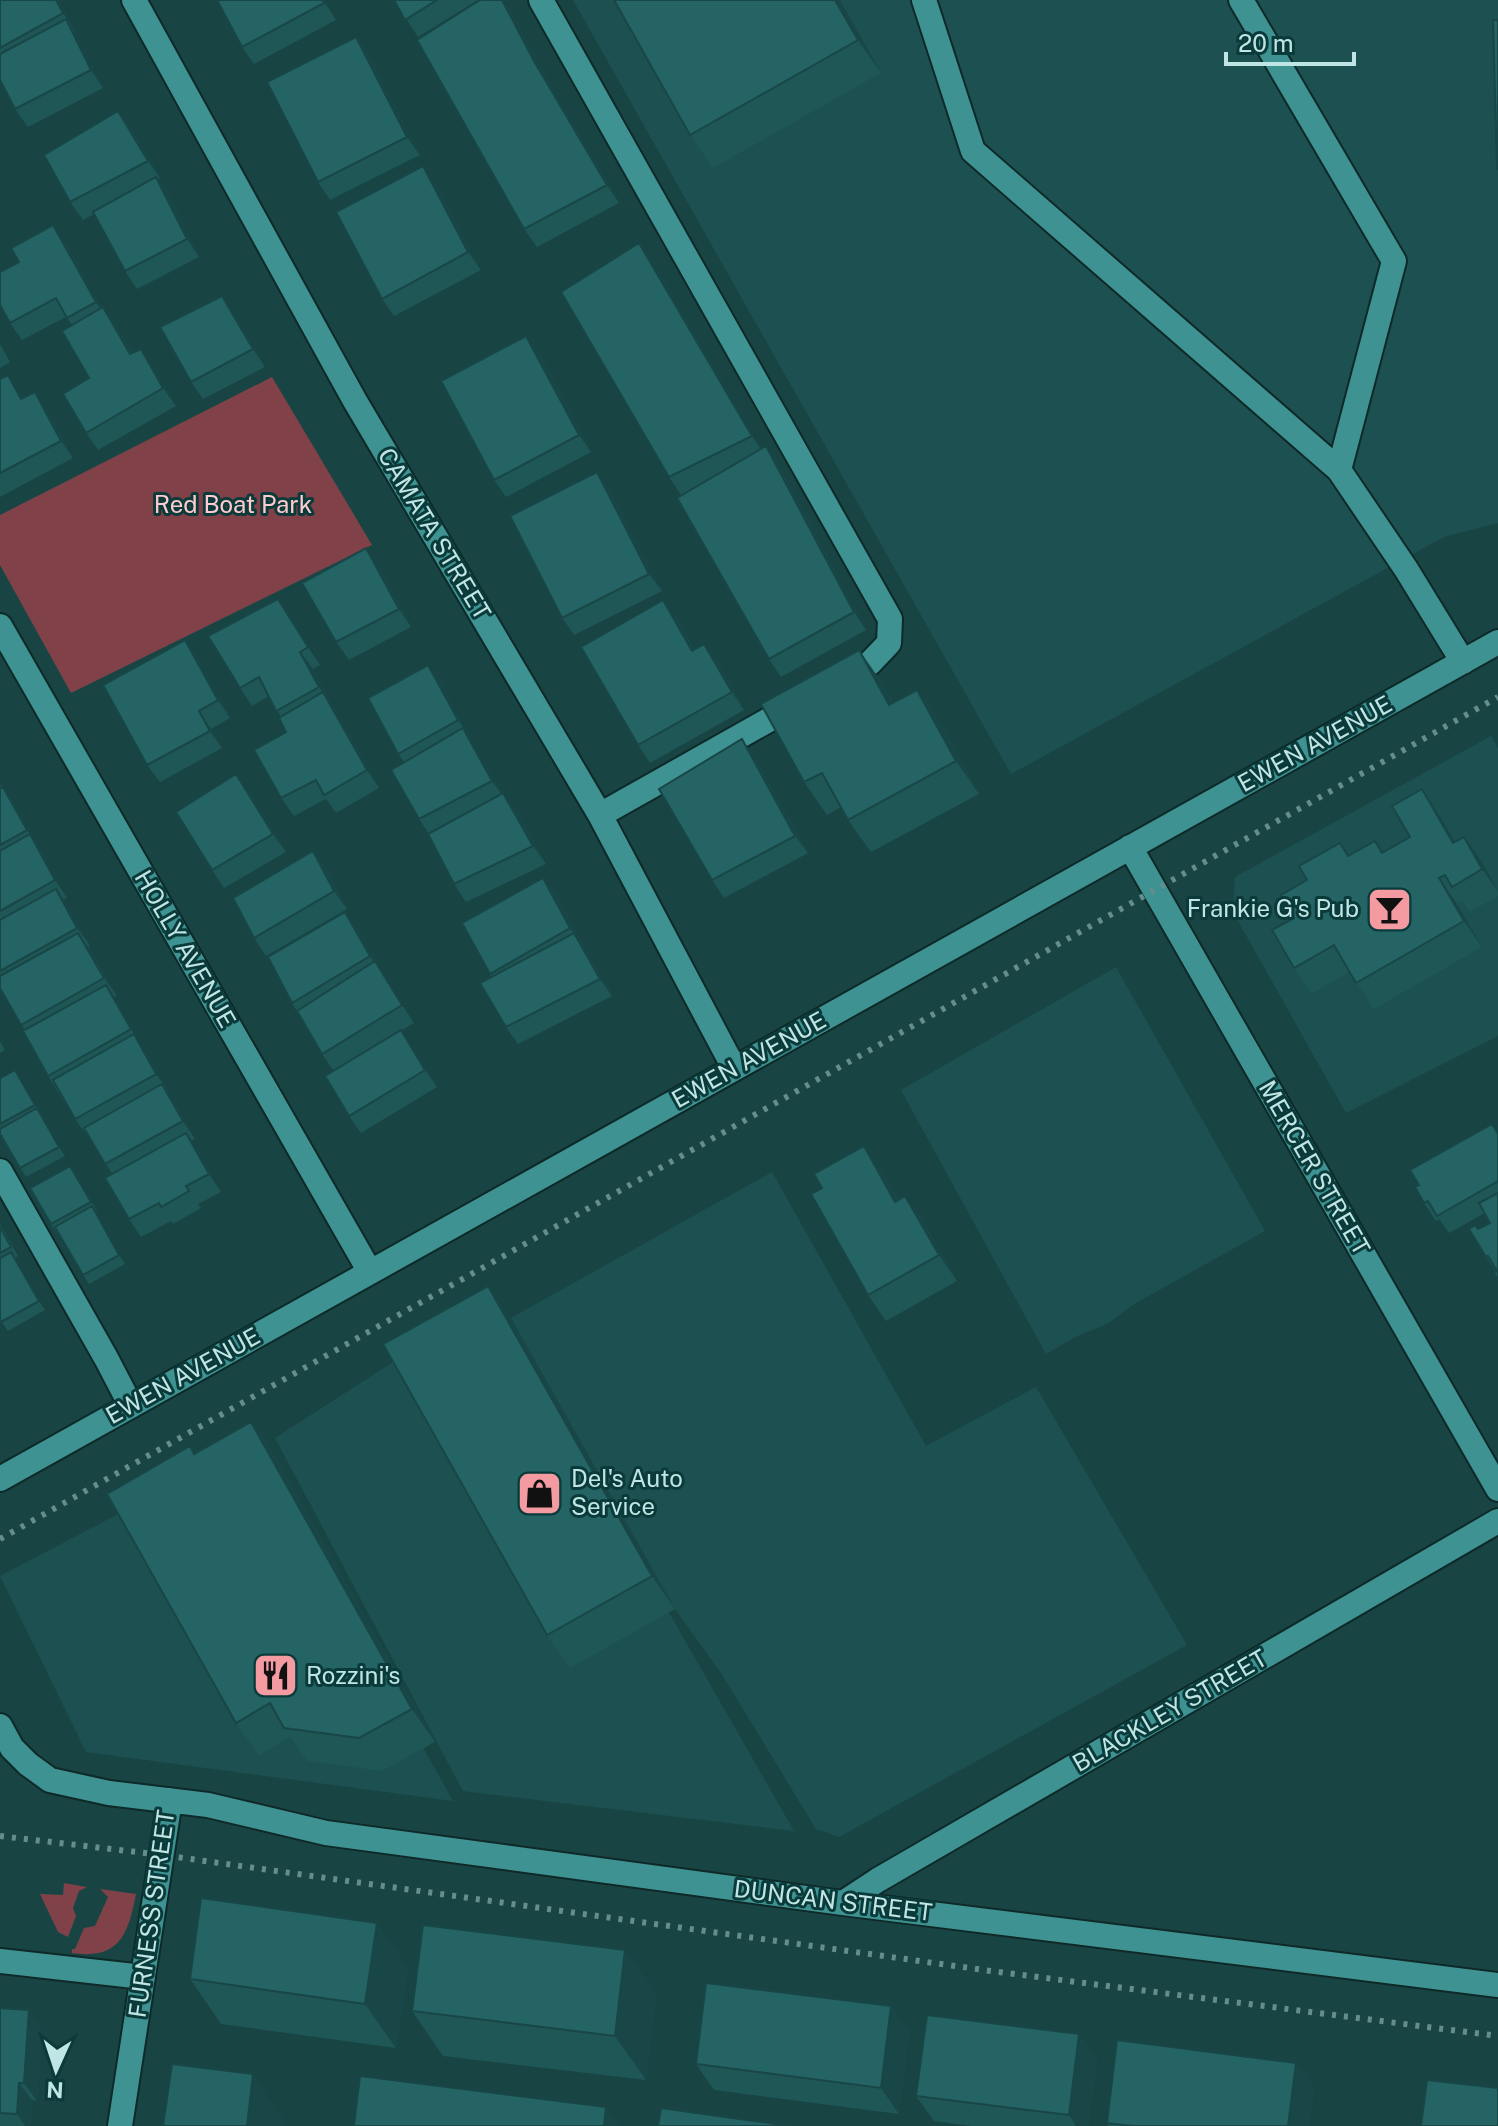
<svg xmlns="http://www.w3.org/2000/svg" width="1498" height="2126" viewBox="0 0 1498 2126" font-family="'Public Sans',sans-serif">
<rect width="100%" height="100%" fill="#184544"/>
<path fill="#1d5151" d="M573 0H1498V523L1444 537 1011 774Z
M1491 736 1498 748V1036L1346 1113 1233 912 1235 877Z
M1116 967 1265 1231 1134 1304 1107 1324 1075 1337 1046 1354 901 1090Z
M772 1172 926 1446 1036 1387 1187 1645 839 1837 816 1829 721 1673 675 1609 511 1318Z
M490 1300 794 1831 463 1791 275 1438Z
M252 1444 453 1801 86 1752 0 1576Z"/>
<path fill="#804248" d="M272 377 372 545 71 693 0 565V515Z
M64 1883 87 1887 79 1891 73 1908 76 1916 68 1937 58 1932 40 1894 63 1895Z
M100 1889 136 1894C128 1934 120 1960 72 1953V1949H75L84 1928 95 1926 108 1897Z"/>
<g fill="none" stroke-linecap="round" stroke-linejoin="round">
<defs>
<path id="minor" d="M134 0 355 401 600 815 734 1068
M541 0 890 619 889 643 870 663 840 680
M924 0 973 151 1339 470
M1241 0 1394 261 1339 470 1406 569 1463 662
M0 626 370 1272
M600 815 797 704
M1130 847 1498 1489
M0 1171 106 1358 131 1406
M0 1479 1498 642
M0 1726 12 1748 28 1764 50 1780 109 1793 208 1805 326 1833 843 1903 1498 1985
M843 1903 878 1880 1498 1521
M0 1961 143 1977
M120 2126 170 1800"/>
</defs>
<use href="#minor" stroke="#0e2928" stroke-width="28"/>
<use href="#minor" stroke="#3e9292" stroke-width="24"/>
<path stroke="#638e8d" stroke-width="6" stroke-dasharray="4 8" stroke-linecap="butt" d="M0 1539 1498 697
M0 1836 162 1855 991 1971 1498 2036"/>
</g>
<path fill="#1f5656" d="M0 0H59L103 88 28 127 15 109 0 80Z
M217 0H325L336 20 254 64 242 47Z
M394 0H478L418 37Z
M840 0 881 73 713 168 690 135Z
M509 7 546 78 619 203 537 247 524 229Z
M356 37 369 55 420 155 330 200 318 182Z
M118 111 131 129 160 178 158 179 168 194 199 257 137 289 125 271 94 214 83 220 70 202Z
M423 166 435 184 481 270 394 316 382 299Z
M66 243 101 308 115 325 132 353 153 367 176 406 98 450 86 433 89 378 72 325 66 317 22 340 10 323Z
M651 260 761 449 778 464 866 630 781 677 769 659 681 495 669 477Z
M234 314 265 367 203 399 191 382Z
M0 344 10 362 0 368Z
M539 353 591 452 506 497 494 480Z
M8 375 23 398 35 392 47 410 73 458 0 497V379Z
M609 489 662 591 574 635 562 618Z
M378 566 411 627 349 660 336 642Z
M278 599 320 665 313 669 329 701 335 710 379 788 336 813 326 799 294 816 281 798 286 732 281 717 269 696 252 706 240 688Z
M676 618 694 650 717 661 744 710 650 763 638 745Z
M859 650 882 683 893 702 917 690 940 722 979 794 871 852 848 820 841 807 827 815 804 782Z
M197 658 230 718 211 729 222 748 160 782 147 765Z
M428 665 441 683 470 738 502 794 503 793 516 811 546 864 466 902 454 884 429 834 419 819 404 762 398 754Z
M754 757 808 853 724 898 712 880Z
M0 781 15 805 67 898 63 900 90 945 88 946 117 996 114 997 195 1139 191 1141 221 1192 198 1204 201 1208 173 1224 171 1221 141 1237 129 1219 112 1174 89 1136 88 1137 75 1119 48 1076 25 1030 0 988Z
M249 791 286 852 224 888 212 870Z
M1439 815 1455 842 1464 837 1482 862 1498 891V896L1470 912 1462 901 1457 904 1482 947 1374 1009 1349 972 1312 994 1294 968V918L1375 841 1383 853 1410 837Z
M313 851 326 869 347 909 266 956 254 938Z
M543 878 556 895 583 945 612 996 518 1044 506 1027 491 977 462 923Z
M358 929 379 968 414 1023 401 1031 437 1087 361 1133 349 1116 333 1070 322 1054 292 1003Z
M0 1041 5 1050 0 1053Z
M15 1070 65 1156 26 1177 0 1134V1078Z
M1492 1124 1498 1132V1280L1496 1272 1486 1257 1478 1229 1490 1223 1485 1213 1449 1233 1439 1219 1436 1221 1424 1203Z
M70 1166 97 1211 96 1212 125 1264 89 1284 58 1232 57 1233 51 1224Z
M882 1172 898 1200 905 1196 923 1221 957 1281 886 1321 868 1295Z
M0 1224 18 1256 15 1258 45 1310 8 1331 0 1319Z
M511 1318 675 1609 570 1668 547 1635Z
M251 1422 274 1455 435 1742 382 1771 307 1761 290 1737 259 1756 236 1723 190 1446 195 1454Z
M625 1950 656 1994 646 2080 443 2056 412 2011Z
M408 1967 396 2048 221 2024 190 1979Z
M0 2008 41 2027 37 2101 32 2100 30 2126H0Z
M909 2032 899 2114 714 2090 696 2064Z
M1079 2034 1097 2060 1088 2126H971L934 2121 916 2096Z
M1296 2063 1314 2088 1309 2126H1109L1107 2123Z"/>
<path fill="#194646" d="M56 0H59L75 31 63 13Z
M323 0H325L336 20Z
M502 0H504L509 7 546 78 619 203 607 185 534 61Z
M835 0H840L881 73 858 40Z
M66 19 78 37 103 88 91 70Z
M356 37 369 55 420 155 407 137Z
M118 111 131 129 160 178 148 161Z
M423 166 435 184 481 270 468 252Z
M156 177 168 194 199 257 187 239Z
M53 225 66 243 108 320 96 302Z
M639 243 651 260 764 454 752 436Z
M222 296 234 314 265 367 253 349Z
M103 307 115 325 143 372 130 354Z
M526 336 539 353 591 452 579 435Z
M141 349 153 367 176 406 163 388Z
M8 375 20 392 33 417 21 399Z
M35 392 47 410 73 458 61 441Z
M766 446 778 464 866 630 854 612Z
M597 472 609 489 662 591 649 574Z
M366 548 378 566 411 627 399 609Z
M278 599 291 616 320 665 308 647Z
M663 600 676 618 704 669 692 651Z
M185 640 197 658 230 718 218 700Z
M704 644 717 661 744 710 732 692Z
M859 650 882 683 912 737 889 705Z
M300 652 313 669 329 701 335 710 379 788 367 770 326 698 319 687Z
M428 665 441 683 471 738 458 720Z
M917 690 940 722 979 794 956 761Z
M199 711 211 729 222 748 210 731Z
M463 728 475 746 505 799 492 781Z
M742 739 754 757 808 853 795 836Z
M236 774 249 791 286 852 273 834Z
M0 781 15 805 40 848 27 830 0 785Z
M1422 789 1439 815 1471 869 1453 843Z
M503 793 516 811 546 864 533 846Z
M30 834 42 852 67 898 55 880Z
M1464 837 1482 862 1498 891 1482 869Z
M313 851 326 869 347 909 334 891Z
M543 878 556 895 583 945 570 928Z
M1439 878 1457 904 1482 947 1464 921Z
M56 889 68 906 90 945 77 928Z
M345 912 358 929 379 968 414 1023 370 956Z
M78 933 90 950 117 996 104 978Z
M574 933 586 950 612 996 600 979Z
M106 985 118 1002 143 1047 131 1029Z
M401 1030 413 1047 437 1087 425 1070Z
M134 1034 146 1052 169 1092 156 1074Z
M15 1070 21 1079 65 1156 59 1147Z
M162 1084 175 1102 195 1139 183 1121Z
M186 1133 198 1150 221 1192 209 1174Z
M864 1146 882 1172 913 1227 895 1202Z
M905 1196 923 1221 957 1281 939 1255Z
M92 1206 98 1215 125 1264 119 1255Z
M11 1252 17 1261 45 1310 39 1301Z
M488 1286 511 1318 675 1609 652 1576Z
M251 1422 274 1455 435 1742 412 1709Z
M377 1923 408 1967 396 2048 365 2004Z
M625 1950 656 1994 646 2080 615 2036Z
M891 2006 909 2032 899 2114 881 2088Z
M29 2010 41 2027 37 2101 24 2083Z
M1079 2034 1097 2060 1088 2126H1076L1069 2115Z
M1296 2063 1314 2088 1309 2126H1288Z
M253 2074 284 2119V2126H247Z
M19 2083 32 2100 30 2126H25L17 2114Z
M606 2107 620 2126H604Z"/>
<path fill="#246464" stroke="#194646" stroke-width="2" d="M0 0H56L63 13 0 48Z
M217 0H323L324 3 242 47Z
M394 0H437L405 20Z
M480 0H502L534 61 607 185 524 229 417 40Z
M614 0H835L858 40 690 135Z
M66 19 91 70 15 109 0 80V54Z
M1493 20H1498V169H1497Z
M356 37 407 137 318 182 267 82Z
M118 111 148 161 70 202 44 155Z
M423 166 468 252 382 299 336 212Z
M156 177 187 239 125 271 93 212Z
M53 225 96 302 67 318 56 298 10 323 0 305V272L19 262 11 248Z
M639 243 752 436 669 477 561 292Z
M222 296 253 349 191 382 160 327Z
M103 307 130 354 141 349 163 388 86 433 63 394 89 378 62 331Z
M526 336 579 435 494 480 441 381Z
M8 375 21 399 35 392 61 441 0 473V379Z
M766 446 854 612 769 659 677 498Z
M597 472 649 574 562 618 510 516Z
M366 548 399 609 336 642 302 583Z
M278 599 308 647 300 652 319 687 276 711 259 677 240 688 208 636Z
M663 600 692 651 704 644 732 692 638 745 581 647Z
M185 640 218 700 199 711 210 731 147 765 103 685Z
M859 650 889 705 917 690 956 761 848 820 822 773 804 782 761 704Z
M428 665 458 720 398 754 368 698Z
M323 692 367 770 324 795 316 780 281 798 254 750 286 732 279 718Z
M463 728 492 781 419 819 391 770Z
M742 739 795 836 712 880 659 789Z
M236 774 273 834 212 870 176 812Z
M3 787 27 830 0 845V789Z
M1422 789 1453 843 1464 837 1482 869 1452 887 1445 875 1439 878 1464 921 1356 983 1334 945 1294 968 1272 930 1294 918 1281 895 1307 880 1299 866 1340 843 1348 856 1375 841 1382 853 1410 837 1392 806Z
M503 793 533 846 454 884 428 834Z
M30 834 55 880 0 911V851Z
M313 851 334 891 254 938 233 898Z
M543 878 570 928 490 974 462 923Z
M56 889 77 928 0 971V920Z
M345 912 370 956 292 1003 268 957Z
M78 933 104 978 21 1025 0 988V976Z
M574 933 600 979 506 1027 480 983Z
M375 961 402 1005 322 1054 297 1011Z
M106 985 131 1029 48 1076 23 1031Z
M401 1030 425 1070 349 1116 325 1076Z
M134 1034 156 1074 75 1119 53 1080Z
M15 1070 35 1105 0 1124V1078Z
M162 1084 183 1121 105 1164 84 1128Z
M37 1108 59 1147 20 1168 0 1134V1129Z
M1492 1124 1498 1134V1181L1437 1216 1428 1201 1424 1203 1415 1187 1419 1185 1410 1170Z
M186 1133 209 1174 186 1186 189 1191 161 1207 159 1203 129 1219 105 1178Z
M864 1146 895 1202 905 1196 939 1255 868 1295 811 1194 822 1188 814 1174Z
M70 1166 91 1202 51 1224 30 1188Z
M1498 1193V1280L1494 1273 1497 1271 1488 1256 1486 1257 1469 1229 1475 1225 1478 1229 1490 1223 1479 1203Z
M92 1206 119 1255 83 1275 55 1227Z
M0 1227 11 1247 0 1253Z
M11 1252 39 1301 1 1322 0 1319V1258Z
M488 1286 652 1576 547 1635 383 1344Z
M251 1422 412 1709 359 1738 284 1728 270 1703 236 1723 107 1494 190 1446 194 1454Z
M201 1898 377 1923 365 2004 190 1979Z
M423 1925 625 1950 615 2036 412 2011Z
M706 1983 891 2006 881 2088 696 2064Z
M0 2008 29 2010 24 2083H19L17 2114 0 2113Z
M927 2015 1079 2034 1069 2115 916 2096Z
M1117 2040 1296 2063 1288 2126H1132L1107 2123Z
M172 2064 253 2074 247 2126H163Z
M360 2076 606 2107 604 2126H354Z
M1427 2080 1498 2088V2126H1421Z
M661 2108 790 2126H658Z"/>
<defs>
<symbol id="bar-square" viewBox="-11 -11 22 22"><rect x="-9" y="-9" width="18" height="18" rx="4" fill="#f49aa1" stroke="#0b3a3a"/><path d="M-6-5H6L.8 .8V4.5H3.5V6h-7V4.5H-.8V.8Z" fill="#111"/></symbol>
<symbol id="shop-square" viewBox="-11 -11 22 22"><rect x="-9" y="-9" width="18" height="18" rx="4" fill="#f49aa1" stroke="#0b3a3a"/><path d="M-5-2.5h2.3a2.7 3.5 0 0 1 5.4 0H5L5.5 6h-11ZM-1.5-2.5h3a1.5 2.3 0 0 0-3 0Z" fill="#111"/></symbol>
<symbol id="restaurant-square" viewBox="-11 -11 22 22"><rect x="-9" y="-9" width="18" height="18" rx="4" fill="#f49aa1" stroke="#0b3a3a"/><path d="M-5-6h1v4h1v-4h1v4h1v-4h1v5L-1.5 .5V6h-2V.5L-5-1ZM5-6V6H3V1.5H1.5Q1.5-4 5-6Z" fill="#111"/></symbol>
</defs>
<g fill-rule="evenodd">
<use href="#bar-square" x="1364" y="884" width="51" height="51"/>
<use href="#shop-square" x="514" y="1468" width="51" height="51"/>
<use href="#restaurant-square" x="250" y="1650" width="51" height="51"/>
</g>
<g text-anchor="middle" stroke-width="6" stroke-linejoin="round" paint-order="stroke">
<g font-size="24" fill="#ffcbce" stroke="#0b3a3a">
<text x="233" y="513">Red Boat Park</text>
</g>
<g font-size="24" fill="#bfe6e5" stroke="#0b3a3a">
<text transform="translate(434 534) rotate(59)" y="8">CAMATA STREET</text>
<text transform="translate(1315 744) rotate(-29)" y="8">EWEN AVENUE</text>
<text transform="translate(185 949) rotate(60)" y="8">HOLLY AVENUE</text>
<text transform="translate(749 1060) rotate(-29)" y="8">EWEN AVENUE</text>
<text transform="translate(1314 1168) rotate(60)" y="8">MERCER STREET</text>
<text transform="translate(183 1376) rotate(-29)" y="8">EWEN AVENUE</text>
<text transform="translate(1170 1711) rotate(-30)" y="8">BLACKLEY STREET</text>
<text transform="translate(833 1901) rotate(7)" y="8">DUNCAN STREET</text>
<text transform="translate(152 1914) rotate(-82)" y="8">FURNESS STREET</text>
</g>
<g font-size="24" fill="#bfe6e5" stroke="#0b3a3a" text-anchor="start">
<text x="1359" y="917" text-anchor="end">Frankie G's Pub</text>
<text x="571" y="1487">Del's Auto<tspan x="571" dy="28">Service</tspan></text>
<text x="306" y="1684">Rozzini's</text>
</g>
</g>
<g transform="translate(56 2070) rotate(183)" stroke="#0b3a3a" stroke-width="6" paint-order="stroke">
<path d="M0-6L14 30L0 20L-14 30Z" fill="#bfe6e5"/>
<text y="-12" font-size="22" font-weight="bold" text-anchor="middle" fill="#bfe6e5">N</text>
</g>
<path d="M1226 52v12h128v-12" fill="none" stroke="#bfe6e5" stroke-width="4"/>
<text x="1238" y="52" font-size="24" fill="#bfe6e5" stroke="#0b3a3a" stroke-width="6" paint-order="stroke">20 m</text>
</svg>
